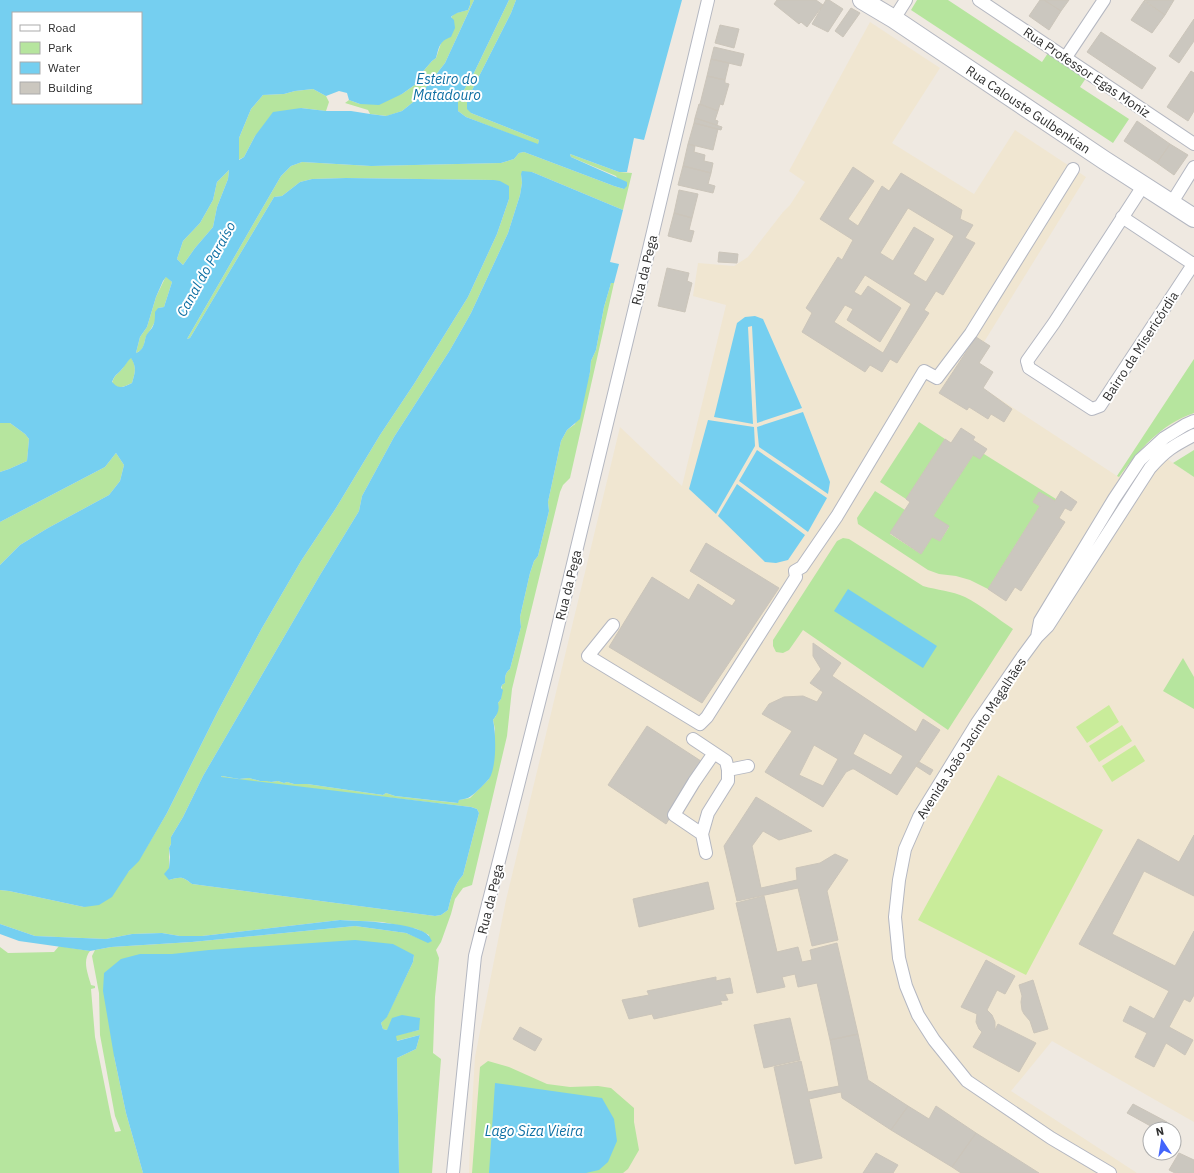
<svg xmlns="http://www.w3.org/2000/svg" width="1194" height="1173" viewBox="0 0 1194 1173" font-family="'IBM Plex Sans',sans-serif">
<rect width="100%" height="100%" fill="#efe9e1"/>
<path fill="#f0e6d1" d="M870 22 940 68 892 143 974 194 1015 130 1086 177 984 342 990 346 979 363 993 372 983 388 1117 476 1194 359V413L1187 416 1163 429 1145 444 1194 477V1122L1052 1041 1011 1091 1137 1173H469L470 1140 475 1057 506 900 620 427 682 486 726 305 693 296 698 263 734 266 748 257 783 212 790 205 805 182 789 171Z"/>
<path fill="#b6e59e" d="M470 0H474L445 63 417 99 402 111 387 116 370 114 368 110 345 103 349 100 360 104 402 94 416 84 419 76 432 61 436 58 441 43 445 39 452 16 456 13 468 10 470 5Z
M509 0H516L511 13 467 100 471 113 539 140 538 145 466 117 458 111V100L473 75Z
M917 0H948L1042 62 1048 53 1086 78 1080 87 1129 119 1113 143 911 10Z
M313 89 326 96 329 102 326 111 301 108 255 136 244 157 238 160 239 138 251 109 263 95 284 94 295 91Z
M524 152 614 186 624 189 616 176 571 157 570 154 619 172 632 173 623 210 532 172 521 174 522 183 520 195 508 233 471 313 450 350 394 437 362 496 359 511 320 575 203 776 183 817 171 837V844L169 848V880C181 877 182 876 192 884L435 916 441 915 448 910C451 897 454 885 463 875L479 813 477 809 471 807 220 778 222 776 239 779 249 778 260 781 267 780 271 782 278 781 284 783 287 782 294 784H307L383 795 386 793 395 796 457 803 459 800 470 798 489 779 495 729 493 720 496 716 498 703 501 699 502 685 505 683C505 677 505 673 510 669L521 627 520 617 530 573 534 561 538 556 549 511 548 502 561 441 567 430 575 424 590 372 591 361 596 350 604 307 611 283H614L570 478 563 485 560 492 512 689 507 736 472 885 463 888 455 899 451 914 441 942 436 950 439 958 435 997 433 1053 441 1059 432 1173H399L397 1058 416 1049 420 1035 396 1041V1035L419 1030H387L383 1029 381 1023 387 1016 413 962 414 955 172 954H140L114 1056 126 1113 143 1173H0V947L8 953 54 952 59 946 90 951C82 961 88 974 91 985L95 986V988L91 989 95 1037 111 1117 115 1132 121 1131 115 1116 100 1035 99 993 92 956 95 950 111 947 192 942 355 926 406 933 428 942 429 935 417 929 382 922 340 920 202 936H180L162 933 132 934 106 939 35 936 0 924V890L9 891 84 907 129 871 142 855 167 813 218 711 262 628 301 561 336 508 380 435 414 384 468 297 497 234 509 199 494 180 346 178 312 179 300 182 282 196 274 197 190 338 187 339 281 176 291 166 302 162 371 166 501 163 514 159 519 153Z
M229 170 228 179 217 207 213 227 195 248 183 265 177 259 183 241 200 223 213 200 217 182Z
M166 276 172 282 164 307 158 308C157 315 156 321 152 327 151 330 148 332 147 335 143 342 146 349 136 353L140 337 147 327 156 297Z
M131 357C137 368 135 372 132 383 123 387 119 390 112 383 115 374 117 375 122 369 125 365 127 361 131 357Z
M1194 359V413C1161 424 1139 450 1119 477L1117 476Z
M919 422 945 439 906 499 880 482Z
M0 423H10L25 434 29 439 27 461 9 469 0 472Z
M1194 450V477L1173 463Z
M116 453 124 465 120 481 109 495 48 528 20 545 0 565V522L105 467Z
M984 454 1056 499 1055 501 1039 492 1033 502 1040 506 988 589 970 580 956 576 939 574 928 570 858 524 857 518 875 491 905 510 890 534 921 554 932 537 940 541 949 527 933 516 973 455Z
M843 538 849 539 923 586C937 590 952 591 965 597 981 605 998 619 1013 629L948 730 803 630 789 650 783 653 776 652 773 646V640L837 541Z
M1183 658 1194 677V709L1163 691Z
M488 1061 509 1067 547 1084 570 1087 598 1086 611 1088 634 1108V1122L639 1150 628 1169 623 1173H472L480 1067Z"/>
<path fill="#c9ec9a" d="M1109 705 1119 722 1087 743 1076 727Z
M1122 725 1132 741 1099 762 1089 746Z
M1135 745 1145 761 1112 782 1102 766Z
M998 775 1103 830 1026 975 918 920Z"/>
<path fill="#75cff0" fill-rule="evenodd" d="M0 0H470V5L468 10 457 13 452 16 451 17 454 20 455 28 451 37C439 41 439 48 436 58L432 61 419 76 416 84 402 94 379 105 360 104 349 100 347 93 339 91 326 96 313 89 295 91 284 94 263 95 251 109 239 138V160L244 157 255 136 273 112 301 108 326 111H351L370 114 386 116 402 111 417 99 445 63 474 0H509L473 75 458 100V111L466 117 538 144 539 140 471 113 467 109V100L511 13 516 0H682L644 140 634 138 627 172H619L570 154 571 157 627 182V186L624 189 614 186 524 152 519 153 514 159 501 163 371 166 302 162 291 166 281 176 187 339 190 338 274 197 282 196 300 182 312 179 346 178 494 180 500 181 509 186V199L497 234 468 297 414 384 380 435 336 508 301 561 262 628 218 711 167 813 139 861 129 871 112 897 99 905 84 907 9 891 0 890V565L20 545 48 528 109 495 120 481 124 465 116 453 105 467 0 522V472L9 469 27 461 29 439 25 434 10 423H0ZM13 13H141V103H13ZM229 170 228 179 217 207 213 227 195 248 183 265 177 259 183 241 200 223 213 200 217 182ZM166 277 172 282 164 307 158 308 155 312C155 318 155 323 152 328 150 331 147 333 146 336 144 343 144 350 136 353L140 337 147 327 156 297 163 281ZM131 358C137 368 135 372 132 383 124 387 119 390 112 382 115 374 117 375 122 369 126 365 127 361 131 358Z
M522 171 532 172 623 210 610 262 619 264 614 283H611L604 307 596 350 591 361 590 372 580 419 567 430 561 441 548 502 549 511 538 556 534 561 530 573 520 617 521 627 510 669C505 673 505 677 505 683L502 685 501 688 503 690 501 699 498 703C500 710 497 715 493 720 496 733 497 767 489 779 486 782 475 794 471 796 468 799 463 799 459 800L458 803 395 796 386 793 383 795 307 784H294L287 782 284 783 278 781 271 782 267 781H260L249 778 239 779 222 776 221 777 471 807 477 809 479 813 463 875C454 885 451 897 448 910L441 915 435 916 192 884C182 876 181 877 169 880L164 874 169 868 170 857 169 848 171 844V837L183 817 203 776 320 575 359 511 362 496 394 437 450 350 471 313 508 233 520 195 522 183 521 174Z
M755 316 763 319 802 408 757 423 752 326 748 327 753 424 714 417 737 323 745 317Z
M803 412 830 482 828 494 759 447 757 427Z
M708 420 754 427 755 446 716 514 689 489Z
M757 450 827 498 808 532 739 481Z
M737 484 805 535 788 560 776 563 765 562 718 516Z
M848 589 937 646 923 668 834 611Z
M340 920C359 921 417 922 429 936 430 937 431 940 432 941L428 943 406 933 355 926 192 942 111 947 90 951 19 941 0 934V924L35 936 106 939 132 934 162 933 180 936H202Z
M355 940 393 944 414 955 413 962 387 1017 381 1023 383 1029 387 1030 392 1018 402 1015 420 1018 419 1030 396 1036 397 1041 420 1035 416 1049 397 1058 399 1173H143L126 1113 114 1056 103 991 104 973 121 959 140 954H172L209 950Z
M495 1083 602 1098 614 1119 617 1141 608 1162 599 1170 586 1173H489Z"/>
<path fill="#cbc7bf" stroke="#cbc5ba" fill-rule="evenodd" d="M777 0H816L823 5 807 27 801 22 799 24 774 4Z
M826 0H829L843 9 828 32 812 24Z
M1040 0H1044L1061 11 1049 30 1029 16Z
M1044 0H1069L1061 11Z
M1144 0H1174L1165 15Z
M1144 1 1165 15 1152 33 1131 20Z
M851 8 860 13 843 37 835 31Z
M1194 19V41L1179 63 1169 56Z
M720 25 739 29 734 48 715 43Z
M1101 32 1156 68 1142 89 1087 52Z
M714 47 744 54 741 66 711 59Z
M711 59 729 63 725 80 707 76Z
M1191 71 1194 73V111L1188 121 1167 107Z
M707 76 725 80V83L729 84 723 105 720 104 718 111 700 104Z
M699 104 718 111 715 120 718 121 717 125 695 118Z
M695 118 722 127 721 130 694 123Z
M1137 121 1170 144 1157 163 1124 141Z
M694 123 718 129 713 150 688 144Z
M688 144 695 146 694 152 705 155 704 161 713 163 711 173 683 166Z
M1170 144 1188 155 1174 175 1157 163Z
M683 166 711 173 708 184 715 186 713 193 678 185Z
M853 167 874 181 848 219 858 226 882 186 889 191 901 173 962 210 960 219 973 225 965 238 975 243 943 295 936 291 924 310 929 313 897 363 890 359 882 372 870 365 865 372 802 332 812 313 806 308 838 257 842 260 853 240 820 219ZM908 208 954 236 926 282 913 274 934 239 914 227 893 261 880 253ZM865 275 911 304 883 353 834 322 845 305 853 309 847 320 880 342 901 308 868 286 861 296 854 292Z
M679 190 698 194 692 218 674 213Z
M674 213 692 218 689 230 694 231 691 242 668 236Z
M719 252 738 254 737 263 718 262Z
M667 268 689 273 687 281 692 283 685 312 658 306Z
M976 337 990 346 979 363 993 372 983 388 1012 409 1004 422 991 414 988 419 969 407 967 410 939 393Z
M961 428 975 437 973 440 987 449 980 459 973 455 933 516 949 526 940 541 932 537 921 554 890 533 910 502 906 499 945 439 951 443Z
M1061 491 1077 502 1071 511 1065 508 1059 518 1065 522 1021 591 1015 587 1006 601 988 589 1040 506 1033 502 1039 492 1055 501Z
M706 543 779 588 702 703 609 647 652 577 689 600 698 584 732 606 736 600 690 571Z
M813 643 841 663 832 676 916 732 923 719 940 730 897 795 854 769H852L846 772 823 807 765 772 792 731 762 714 769 704 784 697 803 696 817 702 823 692 810 683 821 669 813 656ZM864 733 903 756 891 775 853 754ZM814 745 838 759 823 786 799 775Z
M647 726 704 763 666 824 608 785Z
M919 762 933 770 930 775 916 766Z
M756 797 812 831 779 840 763 831 752 846 761 888 797 880 796 868 820 863 835 854 848 860 827 891 838 940 812 946 798 888 737 901 724 846Z
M1194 835V896L1144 871 1112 934 1175 966 1194 931V995L1190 1002 1184 999 1169 1027 1193 1040 1185 1055 1166 1043 1154 1067 1135 1057 1147 1033 1123 1021 1130 1006 1154 1019 1169 991 1079 944 1138 839 1179 862Z
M708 882 714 909 639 927 633 899Z
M764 896 777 952 798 947 802 962 812 960 810 950 837 943 858 1034 830 1040 817 983 798 987 795 974 782 977 785 987 757 993 736 903Z
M986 960 1015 976 1005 994 997 990 987 1010 992 1015 995 1022V1030L998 1024 1036 1043 1019 1072 973 1047 982 1032 979 1029 976 1022 977 1014 961 1007Z
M716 977V981L730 978 733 993 725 994 728 1000 720 1001 722 1004 654 1019 652 1014 629 1019 622 1000 649 995 647 991Z
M1033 980 1048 1029 1034 1033 1030 1021 1024 1014 1022 1010 1021 1002 1022 996 1019 985Z
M790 1018 800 1060 764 1068 754 1025Z
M520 1027 542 1039 535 1051 513 1039Z
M858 1034 868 1080 908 1106 891 1130 842 1098 841 1092 809 1099 822 1158 795 1164 774 1067 801 1061 808 1092 839 1086 830 1040Z
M1133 1104 1167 1122 1163 1129H1156L1127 1113Z
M908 1106 929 1119 936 1106 976 1133 952 1167 891 1130Z
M976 1133 1039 1173H961L952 1167Z
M876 1153 898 1165 893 1173H863Z
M1179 1153 1194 1160V1173H1175L1169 1170Z"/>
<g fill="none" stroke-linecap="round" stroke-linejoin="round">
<defs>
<path id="street" d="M979 0 1194 144
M894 19 906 0
M1066 57 1104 0
M1143 186 1054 323 1027 361 1029 368 1092 409 1100 406 1194 263
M1171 204 1194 167
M1122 217 1193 264
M613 625 588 656 700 724 707 717 796 577 795 571 802 567 837 516 924 371 937 378 971 333 1073 169
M1037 637 1040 621 1114 499 1140 460 1164 438 1185 425 1194 421
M693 739 714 753 694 782 674 815 702 834 708 813 728 781V770L726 761 714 753
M728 770 748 766
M702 834 706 853
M453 1173 475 956 553 647 649 249 708 0
M1110 1173 1051 1138 967 1081 934 1040 918 1015 906 986 899 958 895 917 899 880 905 849 919 817 977 723 1023 656 1037 637 1048 626 1150 468C1166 450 1173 446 1194 435"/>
<g id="secondary">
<path id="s1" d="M862 0 894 19 1104 160 1194 218"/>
</g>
</defs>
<use href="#street" stroke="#b4b7c1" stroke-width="14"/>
<use href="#secondary" stroke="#b4b7c1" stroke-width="20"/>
<use href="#street" stroke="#fff" stroke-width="12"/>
<use href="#secondary" stroke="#fff" stroke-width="18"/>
</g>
<g text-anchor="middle" stroke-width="4" stroke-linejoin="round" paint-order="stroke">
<g font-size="13" fill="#2e2e2e" stroke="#fff">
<text transform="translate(1087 72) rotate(34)" y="5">Rua Professor Egas Moniz</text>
<text dy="5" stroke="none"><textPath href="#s1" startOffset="199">Rua Calouste Gulbenkian</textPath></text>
<text transform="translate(644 270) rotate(-76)" y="5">Rua da Pega</text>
<text transform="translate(1140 346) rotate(-57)" y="5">Bairro da Misericórdia</text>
<text transform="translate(568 585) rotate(-76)" y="5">Rua da Pega</text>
<text transform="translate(971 738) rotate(-57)" y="5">Avenida João Jacinto Magalhães</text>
<text transform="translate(490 899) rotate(-76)" y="5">Rua da Pega</text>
</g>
<g font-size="14" font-style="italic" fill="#0d6fa3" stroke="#fff">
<text x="447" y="84">Esteiro do<tspan x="447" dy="16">Matadouro</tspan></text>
<text transform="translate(206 269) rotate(-61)" y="5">Canal do Paraíso</text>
<text x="534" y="1136">Lago Siza Vieira</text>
</g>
</g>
<rect x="12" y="12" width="130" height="92" fill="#ffffff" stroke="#ababab"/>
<rect x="20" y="25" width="20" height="6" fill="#ffffff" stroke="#ababab"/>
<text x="48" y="32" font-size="12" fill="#2e2e2e">Road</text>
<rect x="20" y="42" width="20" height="12" fill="#b6e59e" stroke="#ababab"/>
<text x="48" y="52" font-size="12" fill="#2e2e2e">Park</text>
<rect x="20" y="62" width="20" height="12" fill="#75cff0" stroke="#ababab"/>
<text x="48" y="72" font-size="12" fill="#2e2e2e">Water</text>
<rect x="20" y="82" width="20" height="12" fill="#cbc7bf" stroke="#ababab"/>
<text x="48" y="92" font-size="12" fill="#2e2e2e">Building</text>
<g transform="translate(1162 1141) rotate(348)"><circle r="19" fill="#ffffff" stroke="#ababab"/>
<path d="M0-3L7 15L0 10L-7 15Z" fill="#4264fb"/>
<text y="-6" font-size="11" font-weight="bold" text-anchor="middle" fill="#2e2e2e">N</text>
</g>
</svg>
